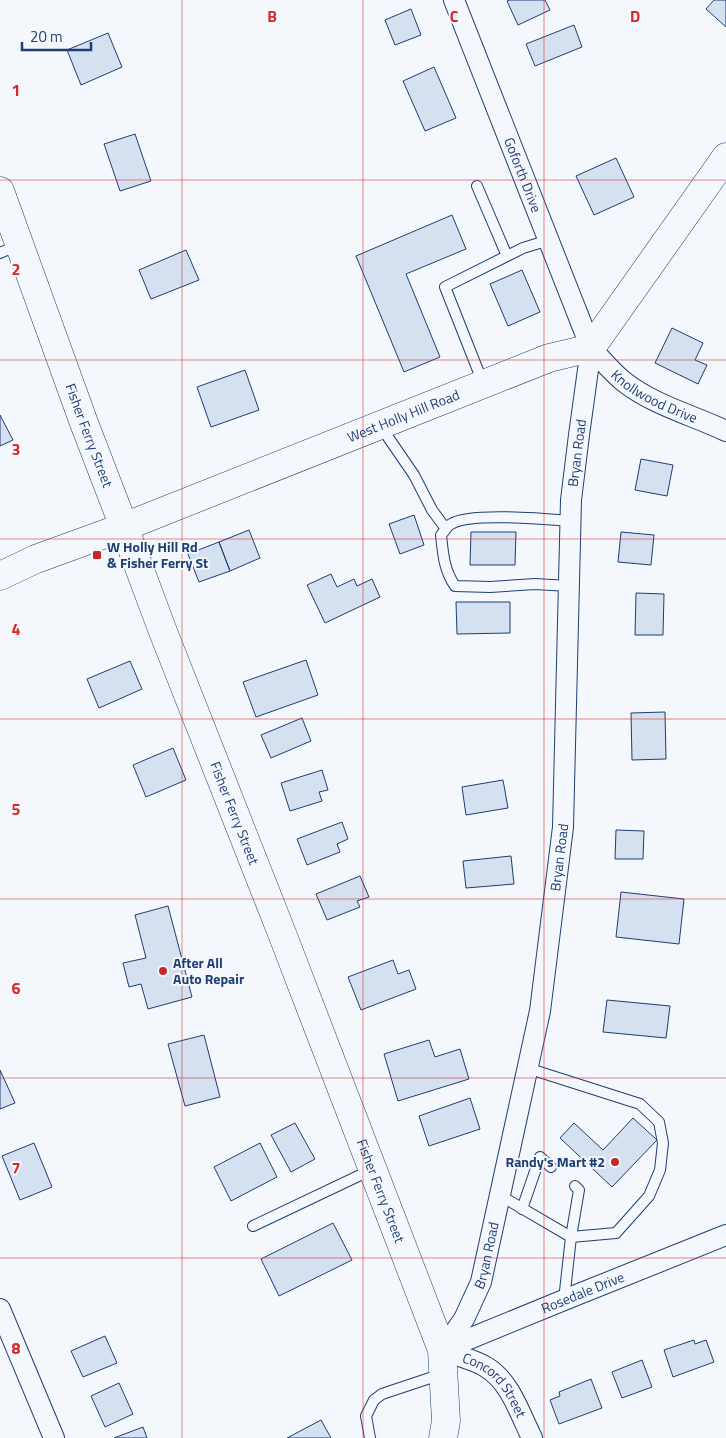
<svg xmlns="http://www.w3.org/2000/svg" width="726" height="1438" viewBox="0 0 726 1438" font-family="'Titillium Web',sans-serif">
<rect width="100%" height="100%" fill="#f4f7fb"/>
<path fill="#d5e0f0" stroke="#1d3f73" d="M510 0H545L550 10 518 25 507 1Z
M714 0H726V27L706 9Z
M411 9 421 35 395 45 385 20Z
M574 25 582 47 535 66 526 44Z
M108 33 122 67 81 85 67 50Z
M434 67 456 118 425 131 403 81Z
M135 134 151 181 120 191 104 144Z
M616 158 634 197 594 215 576 176Z
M452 215 466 249 406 274 440 357 404 372 356 256Z
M186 250 199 280 151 299 139 270Z
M522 270 540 312 508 326 490 284Z
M672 328 703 343 695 360 707 365 698 384 655 363Z
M245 370 259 410 211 427 197 387Z
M0 415 13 440 0 446Z
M641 459 673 465 667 496 635 490Z
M414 515 424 545 400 554 389 524Z
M249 530 260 558 230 571 219 542Z
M471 532H516L515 565H470Z
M621 532 654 535 651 565 618 562Z
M219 542 230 571 199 582 188 554Z
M331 574 337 587 354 579 357 586 372 579 380 597 325 623 307 585Z
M636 593 664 594 663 635H635Z
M456 602H510V633L457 634Z
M306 660 318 695 256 717 243 682Z
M130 661 142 689 99 708 87 679Z
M665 712 666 759 632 760 631 713Z
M302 718 311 741 271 758 261 735Z
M173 748 186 780 146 797 133 765Z
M322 770 328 790 319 792 322 801 290 811 281 783Z
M503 780 508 808 466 815 462 787Z
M342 822 348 839 337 844 340 852 307 865 297 839Z
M616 830 644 831 643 859H615Z
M511 856 514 884 466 888 463 861Z
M360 876 369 897 357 901 360 907 327 920 316 894Z
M621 892 684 899 679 944 616 937Z
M168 906 192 997 148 1009 141 984 129 987 123 963 146 958 135 915Z
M393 960 398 974 409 970 416 989 361 1010 348 977Z
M607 1000 670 1006 666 1038 603 1032Z
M204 1035 220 1097 185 1106 168 1044Z
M429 1040 435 1057 460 1049 469 1079 398 1101 384 1054Z
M0 1070 15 1103 0 1109Z
M470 1098 480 1129 429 1146 419 1116Z
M633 1118 657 1140 612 1187 560 1138 574 1123 603 1150Z
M295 1123 315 1159 291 1172 271 1135Z
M34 1143 52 1187 20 1200 2 1156Z
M260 1143 277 1177 231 1201 214 1167Z
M333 1223 352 1260 279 1296 261 1259Z
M105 1336 117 1363 83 1377 71 1351Z
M694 1340 695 1344 706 1340 714 1362 673 1377 664 1350Z
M642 1360 652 1387 622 1398 612 1372Z
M591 1379 602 1408 559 1424 550 1400 560 1396 559 1392Z
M119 1383 133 1414 105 1427 91 1396Z
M321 1420 331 1438H287Z
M143 1427 147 1438H114Z"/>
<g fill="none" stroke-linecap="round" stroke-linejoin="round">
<defs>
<path id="lane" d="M477 186 507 256
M0 253 18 245
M483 383 445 287 523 248 549 240
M381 427 414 475 432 510 446 529
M569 586 535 584 490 587 455 586C444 570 443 554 441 535 444 532 447 526 451 524 469 512 547 519 571 521
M527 1068 640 1104 659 1122 663 1143 660 1170 649 1196 616 1233 571 1237 579 1190 575 1186
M501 1196 571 1237 564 1300
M522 1209 540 1157 551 1167
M253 1226 371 1170
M370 1438 366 1416 374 1400 382 1394 442 1374"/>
<g id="street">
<path id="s1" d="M454 0 591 348C601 359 611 371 623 381 653 405 692 415 726 431"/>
<path d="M0 1309 54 1438"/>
<path id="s2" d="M442 1350 464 1319 481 1282 540 1011 563 827 571 500 579 435 591 348"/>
<path id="s3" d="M442 1350 564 1300 726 1235"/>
<path id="s4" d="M442 1350C456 1356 473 1359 486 1367 510 1381 520 1414 532 1438"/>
</g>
<g id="secondary">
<path id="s5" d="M0 191 84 423 124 527 162 629 283 936 442 1350 446 1421 443 1438"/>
<path id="s6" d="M0 576 36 559 124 527 549 358 591 348 726 157"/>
</g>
</defs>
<use href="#lane" stroke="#1d3f73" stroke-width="12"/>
<use href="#street" stroke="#1d3f73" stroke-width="22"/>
<use href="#secondary" stroke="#1d3f73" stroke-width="29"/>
<use href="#lane" stroke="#f4f7fb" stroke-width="10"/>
<use href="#street" stroke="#f4f7fb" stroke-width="20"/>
<use href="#secondary" stroke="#f4f7fb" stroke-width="28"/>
</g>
<path fill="none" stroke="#d62828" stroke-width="1" stroke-opacity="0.55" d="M182 0V1438M363 0V1438M544 0V1438M0 180H726M0 360H726M0 539H726M0 719H726M0 899H726M0 1078H726M0 1258H726"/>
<g fill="#c62828" stroke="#f4f7fb" stroke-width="2">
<rect x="92" y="550" width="10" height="10" rx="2.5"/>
<circle cx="163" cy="971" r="5"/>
<circle cx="615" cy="1162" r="5"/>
</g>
<g text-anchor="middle" stroke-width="4" stroke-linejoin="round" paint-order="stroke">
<g font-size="14" fill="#1d3f73" stroke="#f4f7fb">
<text dy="5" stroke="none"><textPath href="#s1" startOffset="188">Goforth Drive</textPath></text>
<text dy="5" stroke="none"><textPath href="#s1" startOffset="455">Knollwood Drive</textPath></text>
<text dy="5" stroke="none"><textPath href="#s6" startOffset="434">West Holly Hill Road</textPath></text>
<text dy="5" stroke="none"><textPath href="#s5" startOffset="260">Fisher Ferry Street</textPath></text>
<text dy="5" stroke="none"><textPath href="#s2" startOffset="916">Bryan Road</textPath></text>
<text dy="5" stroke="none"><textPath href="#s5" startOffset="665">Fisher Ferry Street</textPath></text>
<text dy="5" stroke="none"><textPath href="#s2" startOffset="511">Bryan Road</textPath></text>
<text dy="5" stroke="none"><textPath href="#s5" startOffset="1070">Fisher Ferry Street</textPath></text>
<text dy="5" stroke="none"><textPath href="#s2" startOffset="106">Bryan Road</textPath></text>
<text dy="5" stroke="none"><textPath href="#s3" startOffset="152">Rosedale Drive</textPath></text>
<text dy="5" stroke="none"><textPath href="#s4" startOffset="66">Concord Street</textPath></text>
</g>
<g font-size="14" font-weight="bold" fill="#1d3f73" stroke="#f4f7fb" text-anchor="start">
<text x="107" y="552">W Holly Hill Rd<tspan x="107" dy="16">&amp; Fisher Ferry St</tspan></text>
<text x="173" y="968">After All<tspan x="173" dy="16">Auto Repair</tspan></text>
<text x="605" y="1167" text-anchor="end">Randy's Mart #2</text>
</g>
</g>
<g font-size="16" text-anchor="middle" font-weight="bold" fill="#d62828" stroke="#f4f7fb" stroke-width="4" stroke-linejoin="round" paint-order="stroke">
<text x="272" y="22">B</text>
<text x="454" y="22">C</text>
<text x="635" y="22">D</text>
<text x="16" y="96">1</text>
<text x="16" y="275">2</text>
<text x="16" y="455">3</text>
<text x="16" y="635">4</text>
<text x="16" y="815">5</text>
<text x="16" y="994">6</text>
<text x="16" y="1174">7</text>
<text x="16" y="1354">8</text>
</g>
<path d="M22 42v8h69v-8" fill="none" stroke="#1d3f73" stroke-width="2.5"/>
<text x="30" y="42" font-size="15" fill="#1d3f73" stroke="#f4f7fb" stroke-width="4" paint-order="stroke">20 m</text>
</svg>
